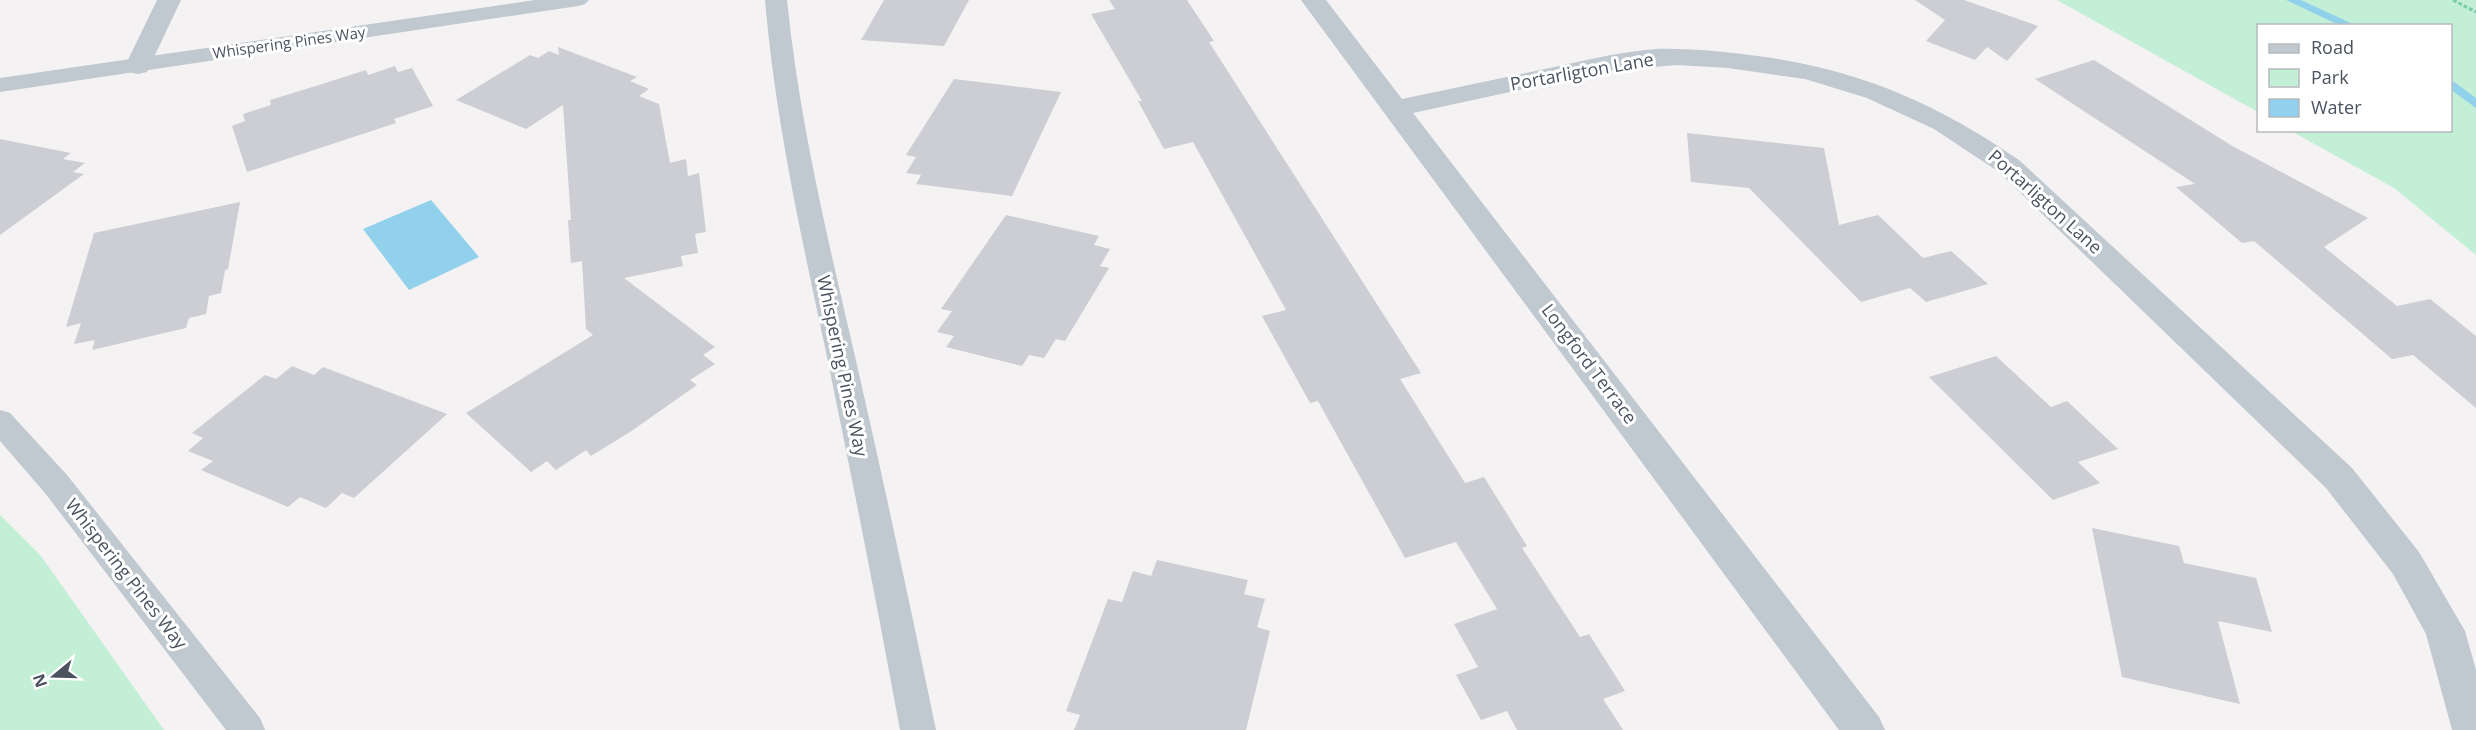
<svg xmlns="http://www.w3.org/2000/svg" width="2476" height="730" viewBox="0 0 2476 730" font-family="'Open Sans',sans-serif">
<rect width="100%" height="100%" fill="#f4f2f2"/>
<path fill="#c3efd7" d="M2057 0H2476V255L2394 188 2291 131 2450 130V26H2258V112Z
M0 515 41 556 164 730H0Z"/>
<path fill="#91d1eb" d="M431 200 479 257 409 290 363 229Z"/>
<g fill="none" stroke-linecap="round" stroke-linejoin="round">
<path fill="#91d1eb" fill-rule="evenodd" d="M2286 0H2301L2357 26H2341Z
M2450 79 2476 98V108L2450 89Z"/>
</g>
<path fill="#ccced4" d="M884 0H969L944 46 861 40Z
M1109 0H1187L1214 41 1209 42 1421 373 1400 379 1465 483 1484 477 1527 546 1522 548 1580 637 1589 634 1625 691 1603 699 1623 730H1517L1507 711 1481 720 1456 675 1478 667 1454 624 1497 609 1456 542 1405 558 1318 401 1310 403 1262 316 1286 310 1193 142 1164 149 1138 101H1142L1091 14 1115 9Z
M1915 0H1964L2038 26 2007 61 1987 47 1975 60 1926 41 1945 20Z
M558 47 637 77 630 81 649 89 639 96 659 104 670 163 686 159 688 176 699 173 706 232 695 234 698 253 681 256 683 266 624 278 715 347 703 355 715 364 690 380 697 385 630 432 591 456 586 450 556 470 547 461 531 472 466 413 593 335 586 329 582 261 571 263 568 220H571L563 105 526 129 456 100 530 55 538 58 549 51 559 55Z
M2094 60 2234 147 2368 218 2324 247 2397 306 2430 299 2476 336V408L2413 355 2392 359 2254 241 2242 243 2176 187 2195 184 2035 79Z
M395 66 398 72 412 68 433 106 394 119 396 123 247 172 232 126 245 121 243 114 271 105 270 100 319 85 366 70 368 75Z
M954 79 1061 92 1012 196 916 184 921 175 906 173 916 157 906 155Z
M1687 133 1824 148 1839 225 1878 215 1923 258 1951 251 1988 284 1926 302 1910 288 1861 302 1749 188 1691 182Z
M0 139 71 153 63 159 85 163 73 172 84 174 0 235Z
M240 202 228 269 225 270 221 293 209 296 206 314 189 318 186 328 92 350 95 340 74 344 81 323 66 327 94 233Z
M1006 215 1099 236 1094 245 1110 249 1100 266 1109 268 1065 341 1056 339 1044 358 1029 355 1022 366 946 347 954 336 937 332 952 311 941 309Z
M1996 356 2051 407 2067 401 2118 449 2078 462 2100 483 2053 500 1929 377Z
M292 366 314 375 323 367 447 414 354 498 342 493 326 508 300 497 288 507 201 470 213 461 188 451 203 438 192 433 265 375 276 379Z
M2092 528 2179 546 2184 563 2256 578 2272 632 2218 621 2240 704 2122 677Z
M1157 560 1248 580 1244 594 1265 599 1257 627 1270 631 1246 730H1074L1080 715 1066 711 1108 599 1122 602 1133 571 1151 576Z"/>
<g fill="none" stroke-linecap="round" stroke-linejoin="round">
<path stroke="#7bcdab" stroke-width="3" stroke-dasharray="4 2" stroke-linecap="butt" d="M2453 0 2476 12"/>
<path fill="#c0c8d0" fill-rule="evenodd" d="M535 0H589L585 4 578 6 0 92V78Z
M765 0H787C799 119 827 236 854 352 883 478 910 604 936 730H900C877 604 852 478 826 352 801 235 775 119 765 0Z
M0 410 10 413 67 475 260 718 265 730H226L45 493 0 441Z"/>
<path fill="#c0c8d0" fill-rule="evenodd" d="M157 0H181L147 72 138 74 129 72 125 66Z
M1301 0H1326L1402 99C1448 89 1494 80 1540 70 1578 62 1617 52 1656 49 1685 48 1714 51 1742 54 1850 66 1930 99 2019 160L2352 468 2419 552 2465 631 2476 670V730H2452L2426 634 2393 574 2326 488 1999 172 1934 129 1867 98 1805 79 1728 68 1677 65 1606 71 1413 113 1879 717 1885 730H1839Z"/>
</g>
<g text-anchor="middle" stroke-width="6" stroke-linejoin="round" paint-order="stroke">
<g font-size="15" fill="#4a535f" stroke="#fff">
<text transform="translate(289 43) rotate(-8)" y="5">Whispering Pines Way</text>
</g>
<g font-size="18" fill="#4a535f" stroke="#fff">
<text transform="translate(1582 72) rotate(-10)" y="6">Portarligton Lane</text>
<text transform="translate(2045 202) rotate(42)" y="6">Portarligton Lane</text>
<text transform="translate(1589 364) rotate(53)" y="6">Longford Terrace</text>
<text transform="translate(842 366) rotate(78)" y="6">Whispering Pines Way</text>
<text transform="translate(126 574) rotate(52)" y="6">Whispering Pines Way</text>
</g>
</g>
<rect x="2257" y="24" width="195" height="108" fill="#ffffff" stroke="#b7babf" stroke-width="1.5"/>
<rect x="2269" y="44" width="30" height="9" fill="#c0c8d0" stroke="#b7babf" stroke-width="1.5"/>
<text x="2311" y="54" font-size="18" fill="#4a535f">Road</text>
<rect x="2269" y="69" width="30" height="18" fill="#c3efd7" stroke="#b7babf" stroke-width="1.5"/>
<text x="2311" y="84" font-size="18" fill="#4a535f">Park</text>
<rect x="2269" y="99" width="30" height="18" fill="#91d1eb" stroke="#b7babf" stroke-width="1.5"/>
<text x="2311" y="114" font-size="18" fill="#4a535f">Water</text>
<g transform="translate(54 676) rotate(251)" stroke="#ffffff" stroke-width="4.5" paint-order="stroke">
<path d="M0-4.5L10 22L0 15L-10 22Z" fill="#4a535f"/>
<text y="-9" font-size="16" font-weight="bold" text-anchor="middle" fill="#4a535f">N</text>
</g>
</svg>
